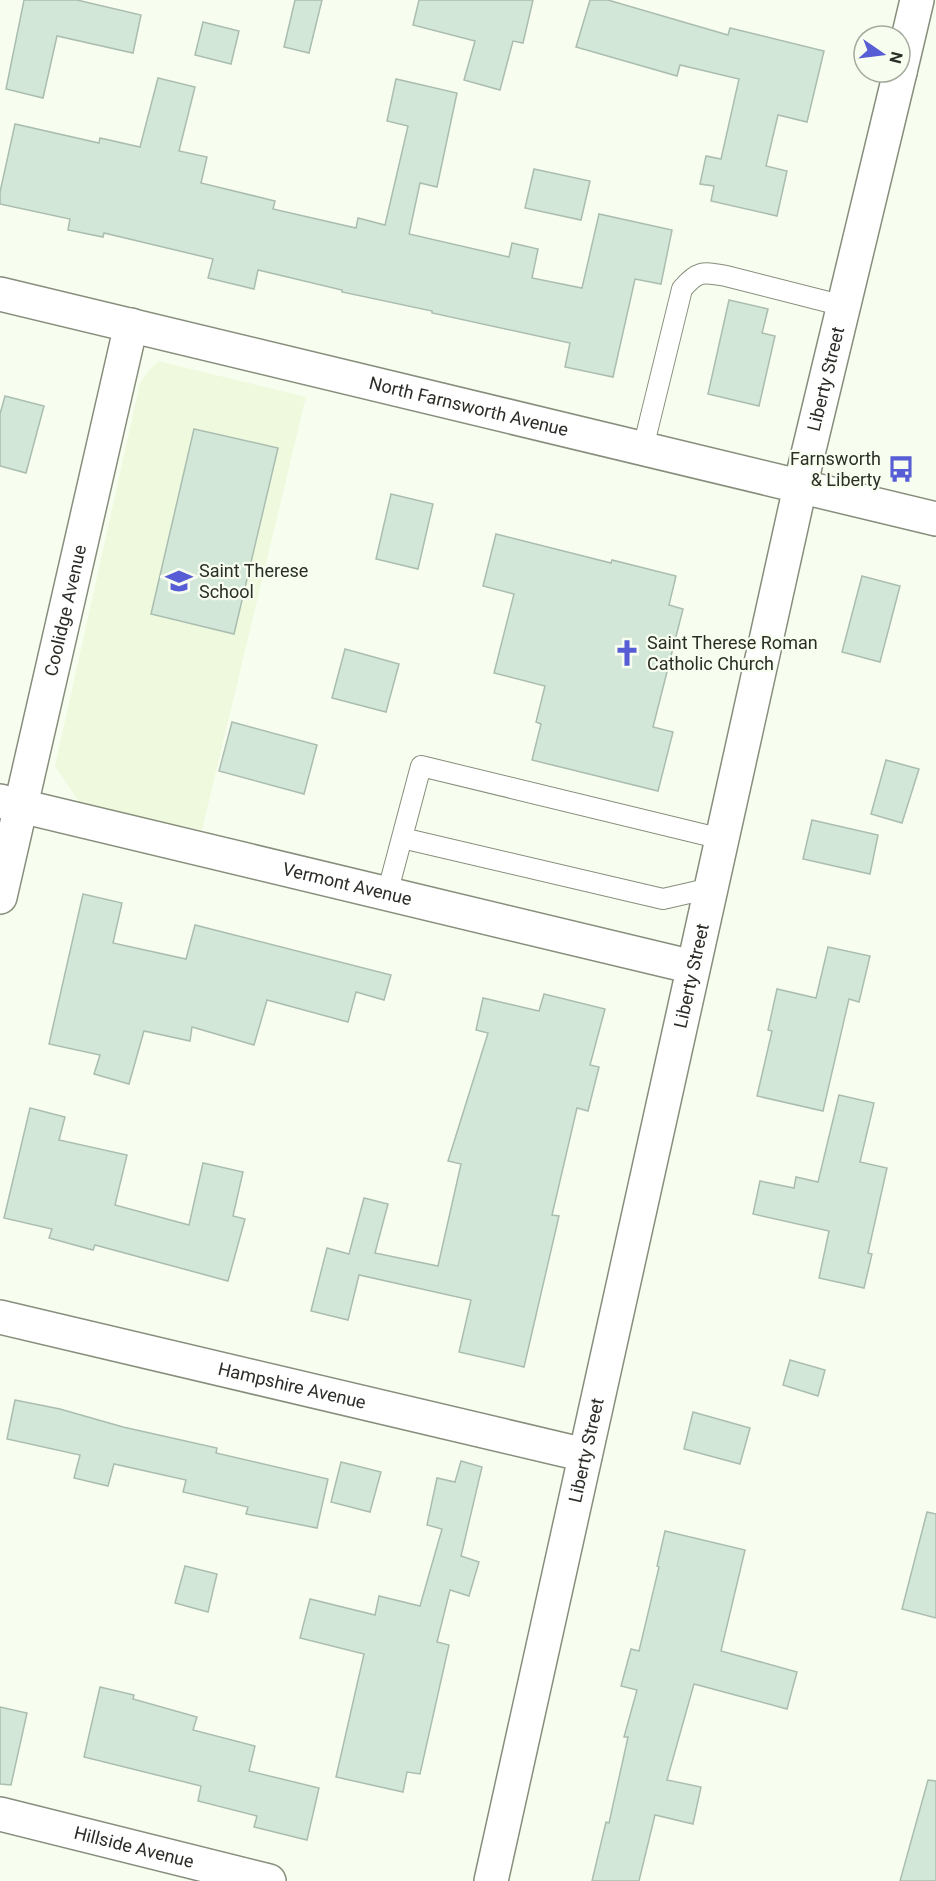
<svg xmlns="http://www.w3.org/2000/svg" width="936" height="1881" viewBox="0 0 936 1881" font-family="Roboto,sans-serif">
<rect width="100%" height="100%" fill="#f8feef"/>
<path fill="#eef9de" d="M158 361 306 397 202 830 81 805 55 766 140 383 148 371Z"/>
<path fill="#d3e7d9" stroke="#aabdb0" stroke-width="1.5" d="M24 0H77L141 15 133 53 57 36 43 98 6 89Z
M295 0H322L309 53 284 47Z
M419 0H533L523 43 513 41 500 90 464 80 475 41 413 25Z
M590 0H608L728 35 730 28 824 51 807 122 778 115 766 166 787 171 777 216 711 201 714 186 700 184 706 156 721 159 739 79 680 65 677 76 576 47Z
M203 22 239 31 231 64 195 55Z
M158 78 195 87 179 151 207 157 201 183 275 201 273 209 356 228 358 218 385 225 408 126 387 121 396 79 457 93 437 187 420 183 409 234 509 257 512 243 538 249 532 278 582 288 599 214 672 230 661 284 635 279 613 377 565 367 570 343 432 313V311L342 292V290L258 270 254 289 208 278 213 259 104 233 103 237 68 230 70 219 0 204V192L15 124 99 143 100 138 140 147Z
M534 169 590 181 581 220 525 208Z
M729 300 768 309 762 333 775 336 759 406 708 394Z
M5 396 44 406 26 473 0 466V414Z
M194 429 278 448 234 634 151 614Z
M391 494 433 504 418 569 376 559Z
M496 534 611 563 612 560 676 576 669 605 683 609 653 727 673 732 658 791 532 760 541 724 536 722 545 686 494 673 514 594 483 586Z
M862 576 900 586 880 662 842 652Z
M345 649 399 664 386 712 332 698Z
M232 722 317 745 304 794 219 771Z
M886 760 919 769 902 823 871 814Z
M812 820 878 835 870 874 803 859Z
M83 894 122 903 113 943 186 959 195 925 391 975 384 1000 356 992 348 1022 267 1000 254 1045 192 1027 190 1041 144 1031 129 1084 94 1074 100 1055 49 1044Z
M828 947 870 956 859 1002 849 999 823 1111 757 1096 772 1031 768 1030 777 989 816 998Z
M544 994 605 1009 590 1065 599 1067 588 1111 577 1108 552 1215 559 1216 524 1367 459 1352 471 1300 359 1275 348 1320 311 1311 327 1248 349 1254 364 1198 388 1204 375 1253 438 1266 461 1164 448 1161 488 1033 476 1030 483 998 539 1011Z
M839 1095 874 1103 860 1162 887 1168 868 1253 872 1254 864 1288 819 1278 829 1231 753 1214 760 1181 794 1188 796 1177 818 1182Z
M30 1108 65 1117 59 1140 127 1155 115 1205 189 1225 203 1163 243 1172 233 1216 245 1219 228 1281 95 1245 93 1250 49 1238 52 1229 4 1218Z
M790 1360 825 1370 818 1396 783 1385Z
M15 1400 60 1409 123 1427 217 1448 216 1453 328 1479 317 1528 246 1514 248 1507 183 1492 186 1480 114 1464 108 1486 74 1478 80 1455 7 1439Z
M693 1412 750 1428 740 1464 684 1449Z
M461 1461 482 1467 461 1556 479 1562 469 1596 450 1590 437 1642 449 1645 420 1774 407 1772 403 1792 336 1777 364 1654 300 1638 310 1599 375 1615 379 1596 420 1606 442 1529 427 1525 437 1478 455 1482Z
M341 1462 381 1472 370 1512 331 1502Z
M927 1512 936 1514V1618L902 1609Z
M665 1531 745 1550 721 1651 797 1672 787 1709 694 1684 667 1780 701 1787 693 1824 655 1815 639 1881H592L606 1822 609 1823 628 1737H624L637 1690 621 1686 631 1649 639 1651 659 1567 657 1566Z
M185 1566 217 1574 208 1612 175 1603Z
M100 1687 134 1695 133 1699 197 1717 193 1730 255 1746 249 1771 319 1788 307 1840 254 1827 257 1816 198 1801 201 1786 84 1757Z
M0 1707 27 1713 11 1785 0 1784Z
M928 1780 936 1781V1881H900Z"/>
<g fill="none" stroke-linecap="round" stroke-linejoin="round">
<defs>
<path id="lane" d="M643 448 682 289C698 270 703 272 726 276L844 306
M402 838 663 899 711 888
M387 894 421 766 722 839"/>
<g id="street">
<path d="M900 72 917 0"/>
<path id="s1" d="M800 487 900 72"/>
<path id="s2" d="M0 801 693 967"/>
<path id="s3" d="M0 897 131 325"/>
<path id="s4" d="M0 1317 585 1455"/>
<path id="s5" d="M0 1814 269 1881"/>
</g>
<g id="secondary">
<path id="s6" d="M0 294 936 519"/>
<path id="s7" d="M491 1881 800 487"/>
</g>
</defs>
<use href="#lane" stroke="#878e7c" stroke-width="22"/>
<use href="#street" stroke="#878e7c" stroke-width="36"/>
<use href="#secondary" stroke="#878e7c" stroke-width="36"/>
<use href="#lane" stroke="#fff" stroke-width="20"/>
<use href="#street" stroke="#fff" stroke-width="33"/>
<use href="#secondary" stroke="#fff" stroke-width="33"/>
</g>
<defs>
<symbol id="bus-bare" viewBox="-9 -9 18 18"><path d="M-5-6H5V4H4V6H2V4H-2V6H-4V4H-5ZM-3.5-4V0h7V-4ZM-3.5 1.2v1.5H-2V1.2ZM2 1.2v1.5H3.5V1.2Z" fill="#575dd5" stroke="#f8feef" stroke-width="2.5" paint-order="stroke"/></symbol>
<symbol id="school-bare" viewBox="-9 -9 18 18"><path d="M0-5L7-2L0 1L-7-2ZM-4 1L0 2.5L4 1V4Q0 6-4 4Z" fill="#575dd5" stroke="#f8feef" stroke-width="2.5" paint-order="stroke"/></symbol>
<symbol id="church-bare" viewBox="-9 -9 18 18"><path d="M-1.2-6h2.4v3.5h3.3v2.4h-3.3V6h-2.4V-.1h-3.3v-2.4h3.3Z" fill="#575dd5" stroke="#f8feef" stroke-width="2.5" paint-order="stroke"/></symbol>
</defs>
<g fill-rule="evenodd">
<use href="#bus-bare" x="882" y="450" width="38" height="38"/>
<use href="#school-bare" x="160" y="562" width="38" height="38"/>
<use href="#church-bare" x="608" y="634" width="38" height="38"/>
</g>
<g text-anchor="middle" stroke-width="4.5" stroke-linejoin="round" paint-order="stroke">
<g font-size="18" fill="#2b2e27" stroke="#f8feef">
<text dy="6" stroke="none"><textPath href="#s1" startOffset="111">Liberty Street</textPath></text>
<text dy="6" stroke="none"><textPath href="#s6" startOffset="482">North Farnsworth Avenue</textPath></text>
<text dy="6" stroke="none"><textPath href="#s3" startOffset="294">Coolidge Avenue</textPath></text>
<text dy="6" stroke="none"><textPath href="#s2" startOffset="357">Vermont Avenue</textPath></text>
<text dy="6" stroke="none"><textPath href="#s7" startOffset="927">Liberty Street</textPath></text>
<text dy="6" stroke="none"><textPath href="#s4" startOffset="300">Hampshire Avenue</textPath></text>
<text dy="6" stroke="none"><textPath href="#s7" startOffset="441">Liberty Street</textPath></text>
<text dy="6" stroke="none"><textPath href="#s5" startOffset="138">Hillside Avenue</textPath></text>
</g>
<g font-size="18" fill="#2b2e27" stroke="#f8feef" text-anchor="start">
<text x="881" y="465" text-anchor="end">Farnsworth<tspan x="881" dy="21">&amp; Liberty</tspan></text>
<text x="199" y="577">Saint Therese<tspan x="199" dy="21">School</tspan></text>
<text x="647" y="649">Saint Therese Roman<tspan x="647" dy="21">Catholic Church</tspan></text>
</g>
</g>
<g transform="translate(882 54) rotate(104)"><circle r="28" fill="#f8feef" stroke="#a6ab9f" stroke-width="1.5"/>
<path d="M0-4.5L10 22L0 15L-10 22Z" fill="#575dd5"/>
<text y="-9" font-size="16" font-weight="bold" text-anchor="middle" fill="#2b2e27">N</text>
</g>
</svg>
